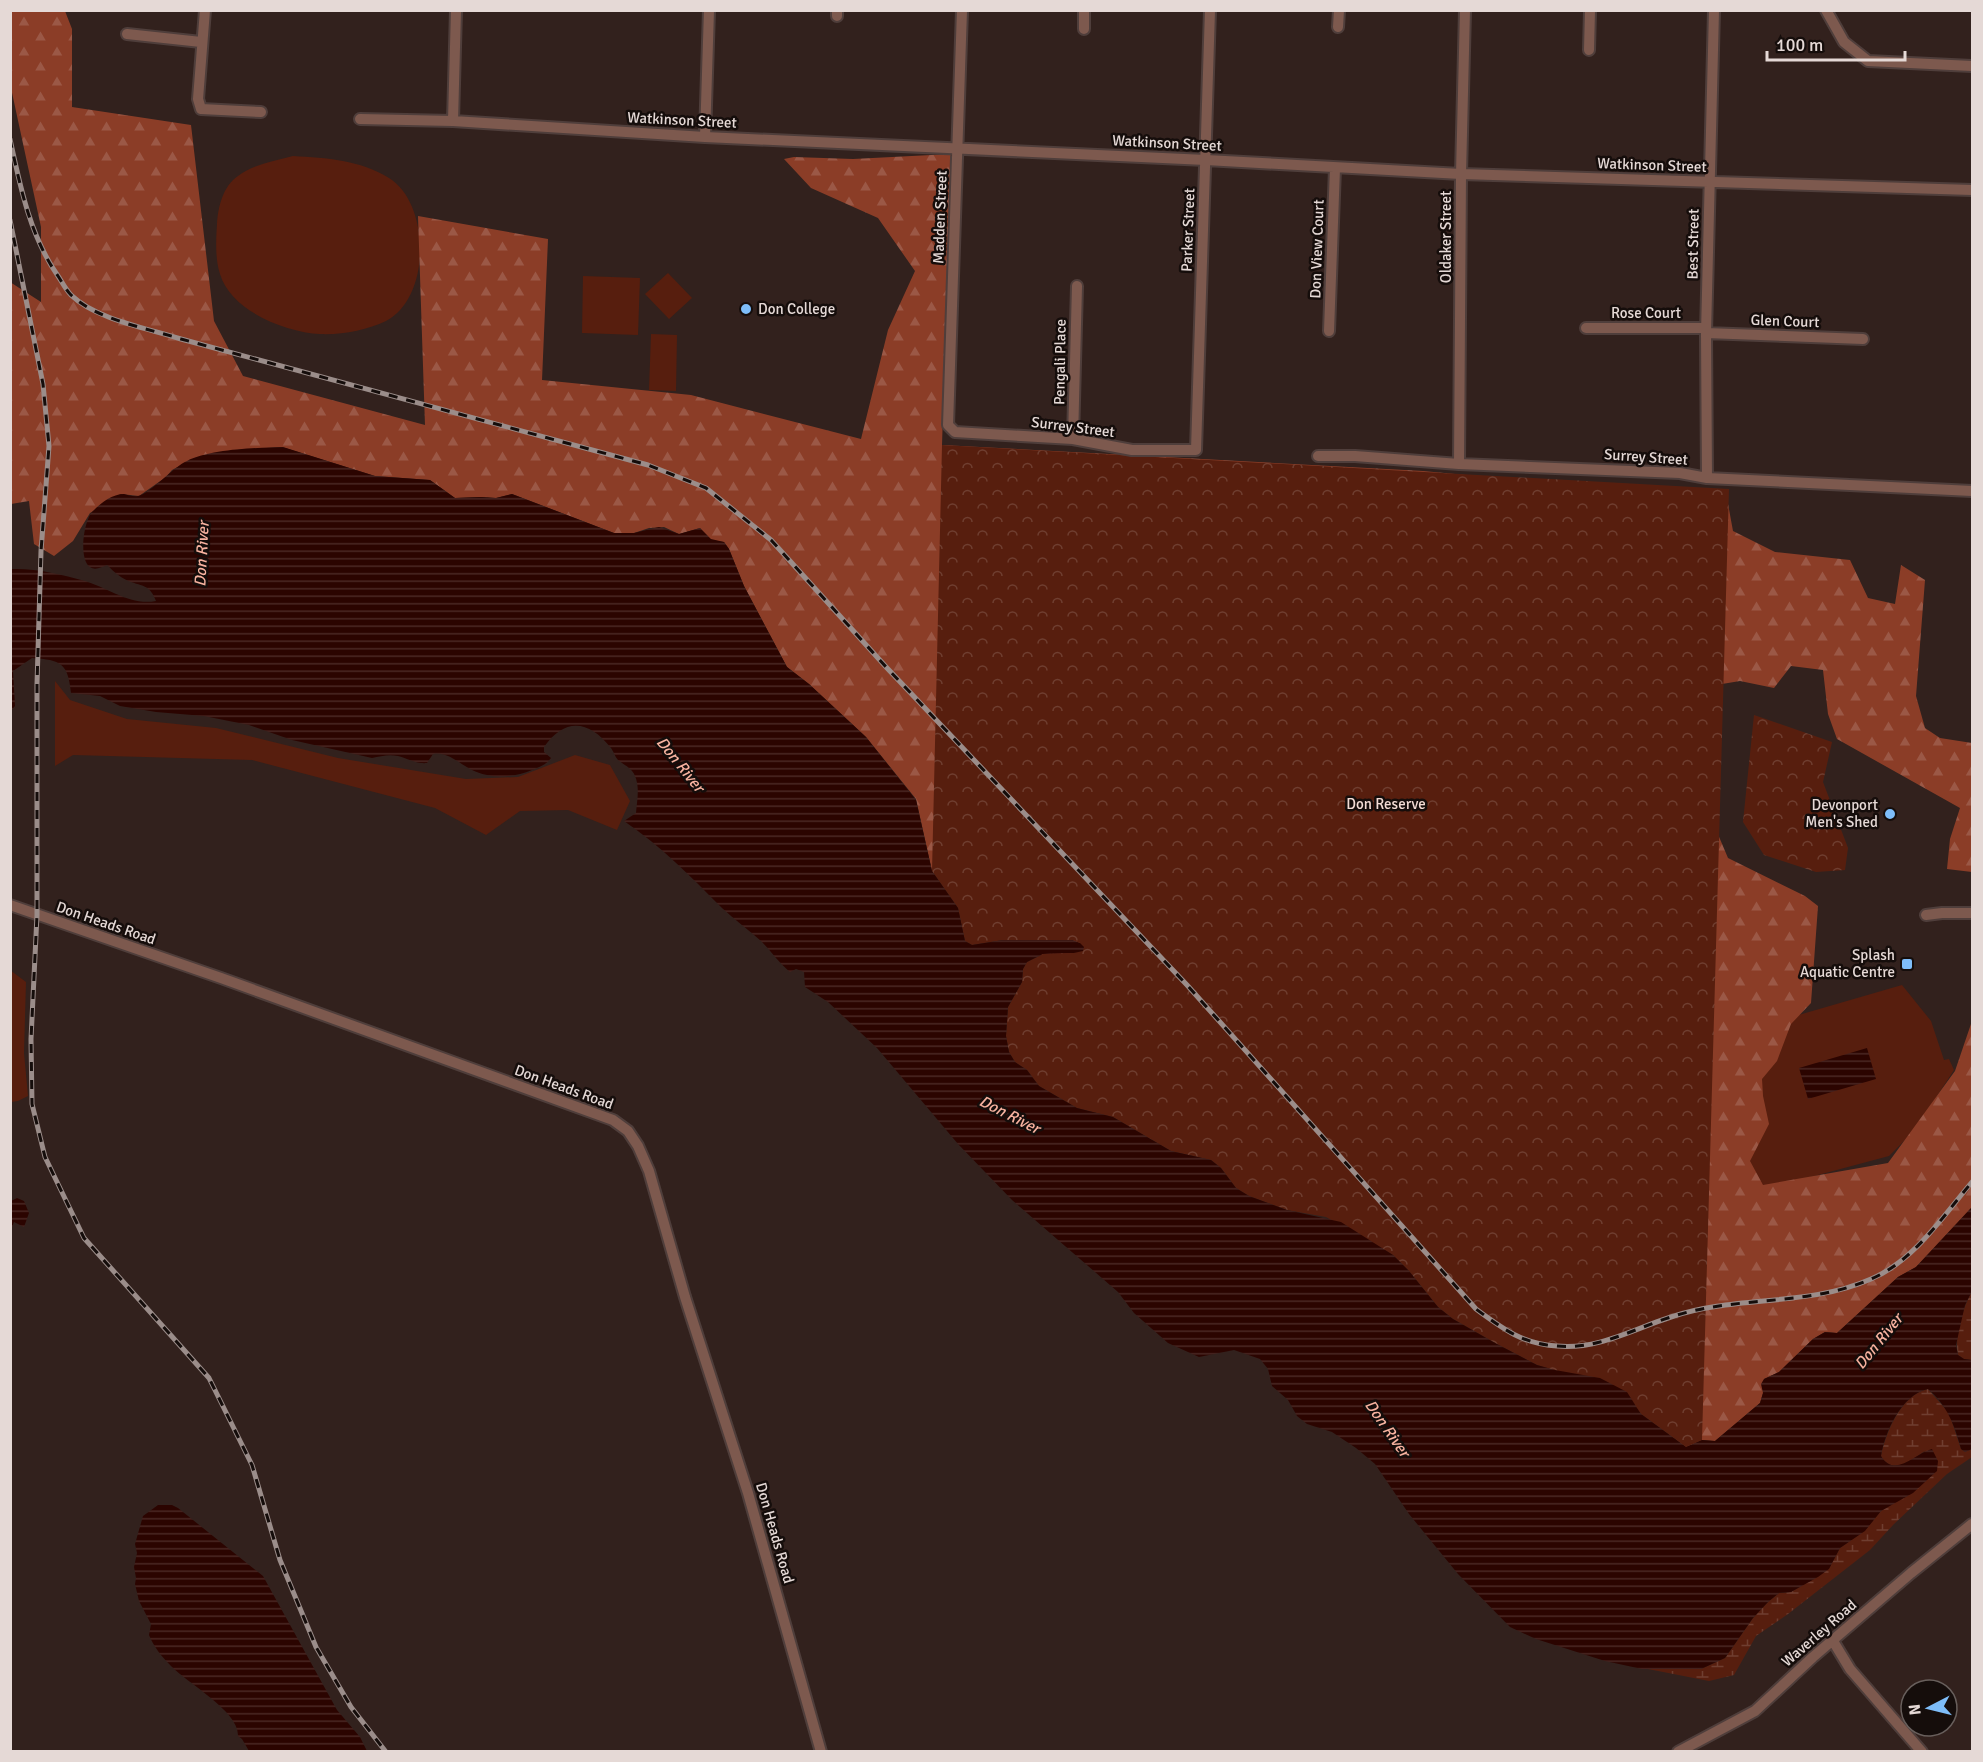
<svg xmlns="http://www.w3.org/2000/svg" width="1983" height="1762" viewBox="0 0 1983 1762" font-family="Signika,sans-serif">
<defs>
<pattern id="forest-firs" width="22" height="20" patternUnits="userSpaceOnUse" patternTransform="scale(1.5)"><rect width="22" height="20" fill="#8b3d27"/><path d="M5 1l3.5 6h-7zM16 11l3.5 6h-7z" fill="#9b5846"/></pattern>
<pattern id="wetland-marsh" width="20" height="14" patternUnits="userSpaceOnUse" patternTransform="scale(1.5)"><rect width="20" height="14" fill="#571e0e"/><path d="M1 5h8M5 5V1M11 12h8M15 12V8" fill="none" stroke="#6f3e30"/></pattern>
<pattern id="park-crowns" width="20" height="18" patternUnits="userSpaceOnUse" patternTransform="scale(1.5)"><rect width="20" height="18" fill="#571e0e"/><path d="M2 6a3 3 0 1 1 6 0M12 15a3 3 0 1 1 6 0" fill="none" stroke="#6f3e30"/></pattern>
<pattern id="water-rules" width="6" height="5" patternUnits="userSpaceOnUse" patternTransform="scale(1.5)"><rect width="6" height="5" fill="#2b0400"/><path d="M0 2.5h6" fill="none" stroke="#4a2824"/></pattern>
</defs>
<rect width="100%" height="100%" fill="#32211d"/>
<path fill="#571e0e" d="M293 156C327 158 360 160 389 178 430 203 432 297 386 321 367 330 342 335 320 334 285 332 231 311 220 274 215 259 216 240 217 224 218 207 223 186 238 176 254 164 274 161 293 156Z
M668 273 692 298 669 319 645 294Z
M583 276 640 278 638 335 582 333Z
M651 334 677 335 676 391 649 390Z
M55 681 70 700 127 719 216 728 338 758 466 779 518 777 575 755 610 765 630 801 617 830 568 810 520 811 486 835 435 808 252 760 73 755 55 766Z
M10 970 26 982 24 1053 28 1096 18 1101 11 1102Z
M1902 985 1931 1021 1944 1060 1949 1059 1954 1070 1914 1131 1889 1156 1758 1191 1734 1169 1771 1023Z"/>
<path fill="url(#forest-firs)" d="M11 11H65L72 29V107L191 125 214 321 243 376 425 425 418 216 548 239 542 380 691 395 861 439 888 330 915 271 878 218 811 188 784 159 794 157 853 159 951 154 942 445 1423 471 1699 497 1726 493 1733 531 1775 552 1850 560 1868 598 1895 604 1901 565 1925 580 1916 696 1925 728 1940 738 1972 743V872L1947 869 1950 839 1960 808 1837 739 1828 714 1823 670 1791 666 1774 688 1740 681 1704 687 1692 773 1728 858 1805 896 1818 906 1811 1003 1791 1024 1777 1061 1762 1079 1763 1096 1769 1124 1750 1161 1763 1185 1888 1163 1955 1071 1972 1021V1207L1916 1267 1898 1277 1837 1333 1825 1332 1813 1339 1779 1372 1764 1379 1763 1393 1760 1403 1715 1441 1702 1440 1686 1447 932 871 916 799 866 737 809 684 787 667 744 586 729 549 724 542 711 540 700 528 679 534 664 527 649 528 634 533H614L512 494 496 498 481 497 455 498 430 480 375 476 282 447 234 450 195 458 172 470 166 477 139 496 121 494 90 513 73 541 54 556 34 544 29 501 11 504 10 282 41 302V227L11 88Z"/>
<path fill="url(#wetland-marsh)" d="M1972 1291V1360L1964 1359 1958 1355C1954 1335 1963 1308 1972 1291Z
M1928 1389 1949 1413 1961 1449 1965 1452 1972 1449V1457L1947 1474 1894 1524 1870 1550 1788 1614 1756 1636 1734 1675 1709 1681 1648 1669H1701L1725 1658 1753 1618 1768 1602 1779 1593 1791 1592 1829 1568 1840 1548 1865 1530 1881 1511 1895 1502 1925 1451C1911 1460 1893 1476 1881 1456 1886 1432 1901 1395 1928 1389Z"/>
<path fill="url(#park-crowns)" d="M942 445 1729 489 1702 1440 1686 1447 1641 1414 1626 1392 1537 1365 1495 1343 1453 1319 1438 1307 1409 1271 1393 1255 1326 1217 1287 1210 1249 1196 1236 1188 1221 1168 1211 1160 1171 1151 1113 1117 1077 1108 1039 1086 1027 1070 1015 1062 1009 1052 1006 1036 1008 1007 1022 982 1023 969 1027 962 1043 954 1074 953 1080 943 1073 940H1003L972 945 965 941 958 908 932 871Z
M1754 715 1832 742 1823 782 1848 848 1845 870 1816 872 1764 855 1743 822Z"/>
<path fill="url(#water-rules)" d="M283 447 375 476 430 480 455 498 481 497 496 498 512 494 614 533H634L659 527 679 534 700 528 711 539 724 542 729 549 744 586 787 667 809 684 866 737 916 800 932 871 958 908 965 941 972 945 1003 940H1073L1080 943 1084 947 1083 951 1074 953 1043 954 1027 962 1023 969 1022 982 1008 1007 1006 1036 1009 1052 1015 1062 1027 1070 1039 1086 1077 1108 1113 1117 1171 1151 1211 1160 1221 1168 1236 1188 1249 1196 1287 1210 1341 1222 1393 1255 1409 1271 1438 1307 1453 1319 1495 1343 1537 1365 1555 1370 1600 1378 1627 1392 1641 1414 1686 1447 1702 1440 1715 1441 1760 1403 1763 1393 1761 1384 1764 1379 1779 1372 1813 1339 1825 1332 1837 1333 1898 1277 1916 1267 1972 1207V1291L1965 1305 1956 1345 1958 1355 1964 1359 1972 1360V1449L1965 1452 1961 1449C1955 1426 1947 1405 1928 1389 1901 1395 1885 1432 1881 1456 1895 1479 1915 1453 1932 1449L1938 1461 1937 1471 1913 1493 1881 1511 1865 1531 1840 1548 1829 1569 1818 1577 1791 1592 1779 1593 1768 1602 1753 1618 1725 1658 1701 1669H1642L1605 1661 1536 1639 1510 1627 1458 1574 1409 1514 1375 1464 1356 1448 1332 1432 1307 1424 1297 1416 1288 1400 1272 1386 1268 1369 1260 1359 1234 1350 1199 1357 1168 1343 1134 1313 1118 1292 1012 1200 958 1144 877 1048 828 1002 805 987 804 972 796 969 790 972C779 963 771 951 761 941 749 930 735 920 722 908 691 877 661 846 624 821L636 813C637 800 640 788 635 776 632 768 624 765 618 760 615 757 614 752 611 748 589 720 565 717 544 747V752L551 758C546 765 540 767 532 770 513 778 490 779 472 770 460 764 447 751 433 754L427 763C416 764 409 759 398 756 389 754 381 756 372 758L292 740 249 725 204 716 156 712 120 706 100 696 71 693C68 663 61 660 32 658L13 671 15 706 11 711V569C35 568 61 574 85 581 108 588 131 606 156 601 150 586 146 587 131 582 122 579 114 572 107 565 102 567 95 571 90 567 78 559 84 519 93 511 101 503 112 494 124 494 128 495 134 497 138 496 151 493 173 467 187 461 210 449 256 448 283 447Z
M1867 1048 1876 1079 1808 1099 1799 1068Z
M17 1198 24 1201 29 1213 24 1227 14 1222 12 1227 11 1239V1201Z
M158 1505H172L178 1508 263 1576 337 1710 360 1737 367 1751H249L242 1739 238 1736C239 1711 187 1683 171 1666 162 1657 154 1647 149 1635L151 1624 139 1601 135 1584 136 1578 134 1567 137 1553 135 1544 143 1516Z"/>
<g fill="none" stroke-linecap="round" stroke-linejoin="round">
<defs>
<path id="street" d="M205 10 198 99 201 109 261 112
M962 10 948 425 955 432 1073 439 1132 450H1196L1210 10
M1826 10 1844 42 1868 61 1972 66
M837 16V10
M1338 27 1339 10
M1084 29V10
M127 34 201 42
M1589 50 1590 10
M360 119 453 121 705 137 1206 160 1461 174 1972 190
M453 121 456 10
M705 137 709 10
M1586 328H1706
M1329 331 1335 168
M1706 333 1863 339
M1073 439 1077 286
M1318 456H1355L1459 464 1680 473 1707 478 1972 491
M1459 464 1461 174 1465 10
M1707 478 1706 333 1714 10
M10 905 221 978 613 1120 628 1131 638 1146 649 1171 685 1297 748 1493 821 1752
M1926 915 1942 913H1972
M1833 1641 1850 1669 1922 1752
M1678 1752 1755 1711 1813 1657 1911 1573 1972 1524"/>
</defs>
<use href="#street" stroke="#4f3e3b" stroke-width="14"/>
<use href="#street" stroke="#7d594e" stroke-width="10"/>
<defs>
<path id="rail" d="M10 139C20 186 30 236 58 276 62 282 66 290 71 295 97 320 147 328 181 339L648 465 706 488 771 540 887 668 1187 985 1476 1309C1503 1329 1523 1344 1557 1346 1598 1350 1633 1329 1671 1317 1736 1295 1808 1307 1871 1279 1914 1261 1943 1216 1972 1182
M10 220 43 384 49 446 41 551 37 684V915L31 1039 32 1104 45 1157 84 1238 209 1378 252 1465 280 1560 316 1647 351 1707 386 1752"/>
</defs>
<use href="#rail" stroke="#9b8d8a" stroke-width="5"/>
<use href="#rail" stroke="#150d0b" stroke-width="3" stroke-dasharray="9" stroke-linecap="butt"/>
</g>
<g fill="#7ebdf9" stroke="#150d0b" stroke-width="2">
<circle cx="746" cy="309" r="6"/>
<circle cx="1890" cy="814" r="6"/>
<rect x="1901" y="958" width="12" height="12" rx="3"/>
</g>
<g text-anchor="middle" stroke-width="5" stroke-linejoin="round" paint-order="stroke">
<g font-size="15" fill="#e5d9d6" stroke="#150d0b">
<text transform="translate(682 120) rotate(3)" y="5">Watkinson Street</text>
<text transform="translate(1167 143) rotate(3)" y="5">Watkinson Street</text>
<text transform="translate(1652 165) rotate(2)" y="5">Watkinson Street</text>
<text transform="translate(940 217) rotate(-88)" y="5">Madden Street</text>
<text transform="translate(1188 230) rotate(-88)" y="5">Parker Street</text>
<text transform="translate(1446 237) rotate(-90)" y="5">Oldaker Street</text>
<text transform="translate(1693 244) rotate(-89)" y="5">Best Street</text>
<text transform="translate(1317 249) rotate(-88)" y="5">Don View Court</text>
<text x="1646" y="318">Rose Court</text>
<text transform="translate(1785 321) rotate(2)" y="5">Glen Court</text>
<text transform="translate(1060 362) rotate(-89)" y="5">Pengali Place</text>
<text transform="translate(1073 427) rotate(7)" y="5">Surrey Street</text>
<text transform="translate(1646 457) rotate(4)" y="5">Surrey Street</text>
<text transform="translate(106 923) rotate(19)" y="5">Don Heads Road</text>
<text transform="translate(564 1087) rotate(20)" y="5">Don Heads Road</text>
<text transform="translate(775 1533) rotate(74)" y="5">Don Heads Road</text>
<text transform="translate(1819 1633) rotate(-41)" y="5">Waverley Road</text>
</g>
<g font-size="15" fill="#e5d9d6" stroke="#150d0b" text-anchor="end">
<text x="758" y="314" text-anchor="start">Don College</text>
<text x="1878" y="810">Devonport<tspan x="1878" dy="17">Men's Shed</tspan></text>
<text x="1895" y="960">Splash<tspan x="1895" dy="17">Aquatic Centre</tspan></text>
</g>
<g font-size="15" fill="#f4dcd5" stroke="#150d0b">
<text x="1386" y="809">Don Reserve</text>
</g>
<g font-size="16" font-style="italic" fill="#f7b29f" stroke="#150d0b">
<text transform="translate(201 554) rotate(-87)" y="6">Don River</text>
<text transform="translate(681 764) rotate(51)" y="6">Don River</text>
<text transform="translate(1010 1114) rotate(27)" y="6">Don River</text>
<text transform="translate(1878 1341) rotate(-51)" y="6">Don River</text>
<text transform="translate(1388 1428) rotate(55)" y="6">Don River</text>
</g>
</g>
<rect width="1983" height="1762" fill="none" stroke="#e5d9d6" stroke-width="24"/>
<g transform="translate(1929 1708) rotate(263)"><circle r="28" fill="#150d0b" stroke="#685f5c" stroke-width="1.5"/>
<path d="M0-4.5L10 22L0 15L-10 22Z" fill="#7ebdf9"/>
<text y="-9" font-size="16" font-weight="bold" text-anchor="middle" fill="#e5d9d6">N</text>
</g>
<path d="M1767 51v9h138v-9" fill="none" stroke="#e5d9d6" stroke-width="3"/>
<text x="1776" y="51" font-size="18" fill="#e5d9d6" stroke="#150d0b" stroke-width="4.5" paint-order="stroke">100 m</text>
</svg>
